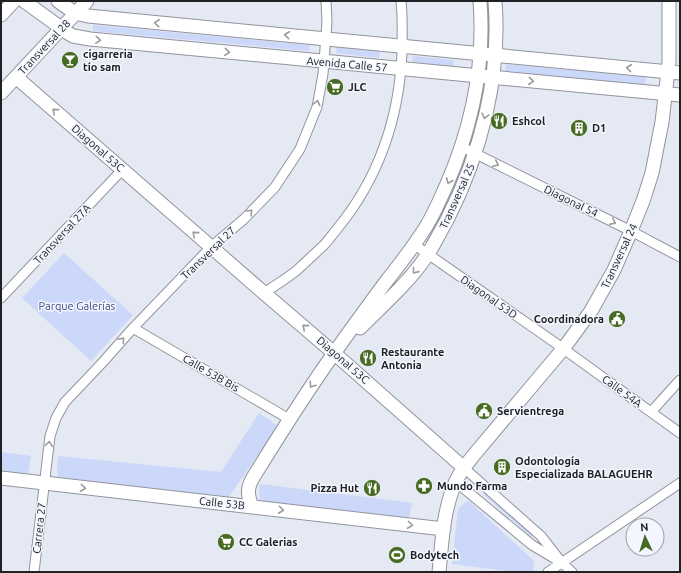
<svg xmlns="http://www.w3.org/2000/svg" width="681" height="573" viewBox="0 0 681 573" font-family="Ubuntu,sans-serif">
<rect width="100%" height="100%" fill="#e5e9f3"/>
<path fill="#ccd8f9" d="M93 25 309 45V51L93 31Z
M337 46 380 51 379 58 336 53Z
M413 56 454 60 453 66 412 62Z
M506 64 646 77 645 85 505 72Z
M466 155 467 157C456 186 444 215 428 242L425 241 430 231 463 156Z
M64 253 133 315 91 361 22 298Z
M259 413 278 426 228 498 59 478 57 472 58 456 221 472Z
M1 452 31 456 28 474 1 471Z
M260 484 412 503 409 519 260 501 259 493Z
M485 491 534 534 531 537 483 494Z
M469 501 534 561 533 572H513L452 564 458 509 463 504Z"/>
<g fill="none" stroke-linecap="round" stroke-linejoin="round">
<defs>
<path id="street" d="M462 147 631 231 680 257
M415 245 554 342 680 433
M264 293C274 286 286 279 296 271 305 263 314 254 323 246 328 241 332 235 337 229 379 178 399 119 402 53 402 36 403 18 401 1
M1 298 122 170
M133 328 289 419
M651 412 680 380
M464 468 541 536 562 563 572 572
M456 482 532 545 557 560
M34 572 50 436 56 418 65 402 103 362 133 328 211 247 244 219 275 187 300 149 317 107 323 74 327 22 326 1
M548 572 680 483"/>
<path id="secondary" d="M24 1 68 33 73 36 90 39 680 95
M58 1 75 13 88 16 680 73
M1 15 14 1
M16 77 264 293 334 353 464 468
M1 93 87 1
M360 328C383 305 408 283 426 257 434 245 440 232 447 220 481 153 501 76 495 1
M1 478 444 529
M252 507C247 494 247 487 254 476 280 434 306 392 335 352 351 329 368 306 385 283 400 264 415 245 427 225 435 212 441 197 447 184 472 126 485 64 480 1
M439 572C442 542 443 510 456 481 460 472 467 464 473 456L563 349 591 311 614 270 631 231 643 201 652 173 662 122 669 62V1"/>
</defs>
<use href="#street" stroke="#91949d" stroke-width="11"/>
<use href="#secondary" stroke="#91949d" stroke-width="15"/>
<use href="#street" stroke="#fff" stroke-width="9"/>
<use href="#secondary" stroke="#fff" stroke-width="13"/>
</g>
<defs><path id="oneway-chevron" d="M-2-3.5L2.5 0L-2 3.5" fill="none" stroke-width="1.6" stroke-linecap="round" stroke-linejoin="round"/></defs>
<g stroke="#9b9b9c">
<use href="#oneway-chevron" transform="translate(157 23) rotate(-175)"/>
<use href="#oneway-chevron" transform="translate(287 35) rotate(-174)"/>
<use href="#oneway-chevron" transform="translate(98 40) rotate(5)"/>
<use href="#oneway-chevron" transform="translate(227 52) rotate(5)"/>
<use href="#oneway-chevron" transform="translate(629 68) rotate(-174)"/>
<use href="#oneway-chevron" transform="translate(531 81) rotate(5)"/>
<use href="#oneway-chevron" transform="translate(317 103) rotate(-77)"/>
<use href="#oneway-chevron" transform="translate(55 111) rotate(-139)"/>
<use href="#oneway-chevron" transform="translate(485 116) rotate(103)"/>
<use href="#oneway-chevron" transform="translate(496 164) rotate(26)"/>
<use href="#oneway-chevron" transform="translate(449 181) rotate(113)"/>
<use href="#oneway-chevron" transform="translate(250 212) rotate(-45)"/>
<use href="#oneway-chevron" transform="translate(613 222) rotate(26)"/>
<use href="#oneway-chevron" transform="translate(195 234) rotate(-139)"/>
<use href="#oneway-chevron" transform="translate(415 271) rotate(129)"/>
<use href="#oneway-chevron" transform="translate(305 327) rotate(-140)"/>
<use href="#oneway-chevron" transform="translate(122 340) rotate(-49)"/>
<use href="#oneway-chevron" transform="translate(312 385) rotate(124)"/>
<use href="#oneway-chevron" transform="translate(49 444) rotate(-83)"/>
<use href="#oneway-chevron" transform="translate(83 488) rotate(6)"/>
<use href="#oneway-chevron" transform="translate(281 510) rotate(7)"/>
<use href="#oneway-chevron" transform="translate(410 525) rotate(7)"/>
</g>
<defs>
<symbol id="bar-disc" viewBox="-11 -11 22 22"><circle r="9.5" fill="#486b23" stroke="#f3f6fe"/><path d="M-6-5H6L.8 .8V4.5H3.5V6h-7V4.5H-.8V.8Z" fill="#fff"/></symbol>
<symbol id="supermarket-disc" viewBox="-11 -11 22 22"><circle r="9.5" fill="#486b23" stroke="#f3f6fe"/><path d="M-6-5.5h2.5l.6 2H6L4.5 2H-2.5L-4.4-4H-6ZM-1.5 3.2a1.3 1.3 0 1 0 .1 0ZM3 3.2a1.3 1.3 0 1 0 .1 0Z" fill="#fff"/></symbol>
<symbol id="restaurant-disc" viewBox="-11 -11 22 22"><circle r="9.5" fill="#486b23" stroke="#f3f6fe"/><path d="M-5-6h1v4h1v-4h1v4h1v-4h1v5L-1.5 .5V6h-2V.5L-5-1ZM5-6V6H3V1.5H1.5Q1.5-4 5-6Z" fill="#fff"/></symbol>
<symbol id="building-disc" viewBox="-11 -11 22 22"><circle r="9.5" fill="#486b23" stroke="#f3f6fe"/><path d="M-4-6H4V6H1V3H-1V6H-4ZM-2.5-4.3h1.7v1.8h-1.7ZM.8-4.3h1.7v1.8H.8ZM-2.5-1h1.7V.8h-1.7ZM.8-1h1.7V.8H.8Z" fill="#fff"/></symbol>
<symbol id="civic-disc" viewBox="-11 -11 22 22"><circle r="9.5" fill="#486b23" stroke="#f3f6fe"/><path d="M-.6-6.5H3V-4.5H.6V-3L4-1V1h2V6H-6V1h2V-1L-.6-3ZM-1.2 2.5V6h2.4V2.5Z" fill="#fff"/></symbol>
<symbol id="pharmacy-disc" viewBox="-11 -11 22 22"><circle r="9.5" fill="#486b23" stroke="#f3f6fe"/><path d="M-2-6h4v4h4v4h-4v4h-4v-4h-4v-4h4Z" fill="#fff"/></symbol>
<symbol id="stadium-disc" viewBox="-11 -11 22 22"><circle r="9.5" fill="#486b23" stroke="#f3f6fe"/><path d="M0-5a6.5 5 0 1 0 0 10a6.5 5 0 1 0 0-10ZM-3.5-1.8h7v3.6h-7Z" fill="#fff"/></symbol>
</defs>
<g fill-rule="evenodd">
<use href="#bar-disc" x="60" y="50" width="20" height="20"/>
<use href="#supermarket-disc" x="325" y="77" width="20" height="20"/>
<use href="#restaurant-disc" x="489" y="111" width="20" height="20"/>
<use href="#building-disc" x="569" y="118" width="20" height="20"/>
<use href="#civic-disc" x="607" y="309" width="20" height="20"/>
<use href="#restaurant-disc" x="358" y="348" width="20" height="20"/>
<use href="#civic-disc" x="474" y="401" width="20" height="20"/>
<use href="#building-disc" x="492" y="457" width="20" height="20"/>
<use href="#pharmacy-disc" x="414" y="476" width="20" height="20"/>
<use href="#restaurant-disc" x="362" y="478" width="20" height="20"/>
<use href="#supermarket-disc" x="216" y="532" width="20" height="20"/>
<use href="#stadium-disc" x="387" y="545" width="20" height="20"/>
</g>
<g text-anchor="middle" stroke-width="3" stroke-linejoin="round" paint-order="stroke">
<g font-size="11" fill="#202124" stroke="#f3f6fe">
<text transform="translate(44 47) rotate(-47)" y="4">Transversal 28</text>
<text transform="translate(347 64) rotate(5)" y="4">Avenida Calle 57</text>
<text transform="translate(98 148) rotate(41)" y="4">Diagonal 53C</text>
<text transform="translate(457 196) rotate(-66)" y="4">Transversal 25</text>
<text transform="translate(571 201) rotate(26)" y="4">Diagonal 54</text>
<text transform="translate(62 234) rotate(-47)" y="4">Transversal 27A</text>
<text transform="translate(208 253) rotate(-44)" y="4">Transversal 27</text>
<text transform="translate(619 256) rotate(-65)" y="4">Transversal 24</text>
<text transform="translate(489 297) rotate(35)" y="4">Diagonal 53D</text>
<text transform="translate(343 360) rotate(41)" y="4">Diagonal 53C</text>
<text transform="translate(211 373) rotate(30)" y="4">Calle 53B Bis</text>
<text transform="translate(622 391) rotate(36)" y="4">Calle 54A</text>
<text transform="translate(222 503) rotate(6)" y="4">Calle 53B</text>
<text transform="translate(39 528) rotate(-84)" y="4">Carrera 27</text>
</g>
<g font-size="11" font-weight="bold" fill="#202124" stroke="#f3f6fe" text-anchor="start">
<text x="83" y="58">cigarreria<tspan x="83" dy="13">tío sam</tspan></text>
<text x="348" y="91">JLC</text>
<text x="512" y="125">Eshcol</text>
<text x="592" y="132">D1</text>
<text x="604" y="323" text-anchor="end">Coordinadora</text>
<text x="381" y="356">Restaurante<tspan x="381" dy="13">Antonia</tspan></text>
<text x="497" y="415">Servientrega</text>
<text x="515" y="465">Odontología<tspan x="515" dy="13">Especializada BALAGUEHR</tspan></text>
<text x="437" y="490">Mundo Farma</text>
<text x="359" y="492" text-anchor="end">Pizza Hut</text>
<text x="239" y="546">CC Galerias</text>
<text x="410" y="559">Bodytech</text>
</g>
<g font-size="11" fill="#3e4d81" stroke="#f3f6fe">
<text x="77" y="310">Parque Galerías</text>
</g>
</g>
<rect width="681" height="573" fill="none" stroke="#202124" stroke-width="4"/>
<g transform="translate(645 537) rotate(356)"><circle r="19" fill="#f3f6fe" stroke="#9fa1a7"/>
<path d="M0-3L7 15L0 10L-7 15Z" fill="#486b23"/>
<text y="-6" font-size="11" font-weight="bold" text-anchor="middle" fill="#202124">N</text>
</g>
</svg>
